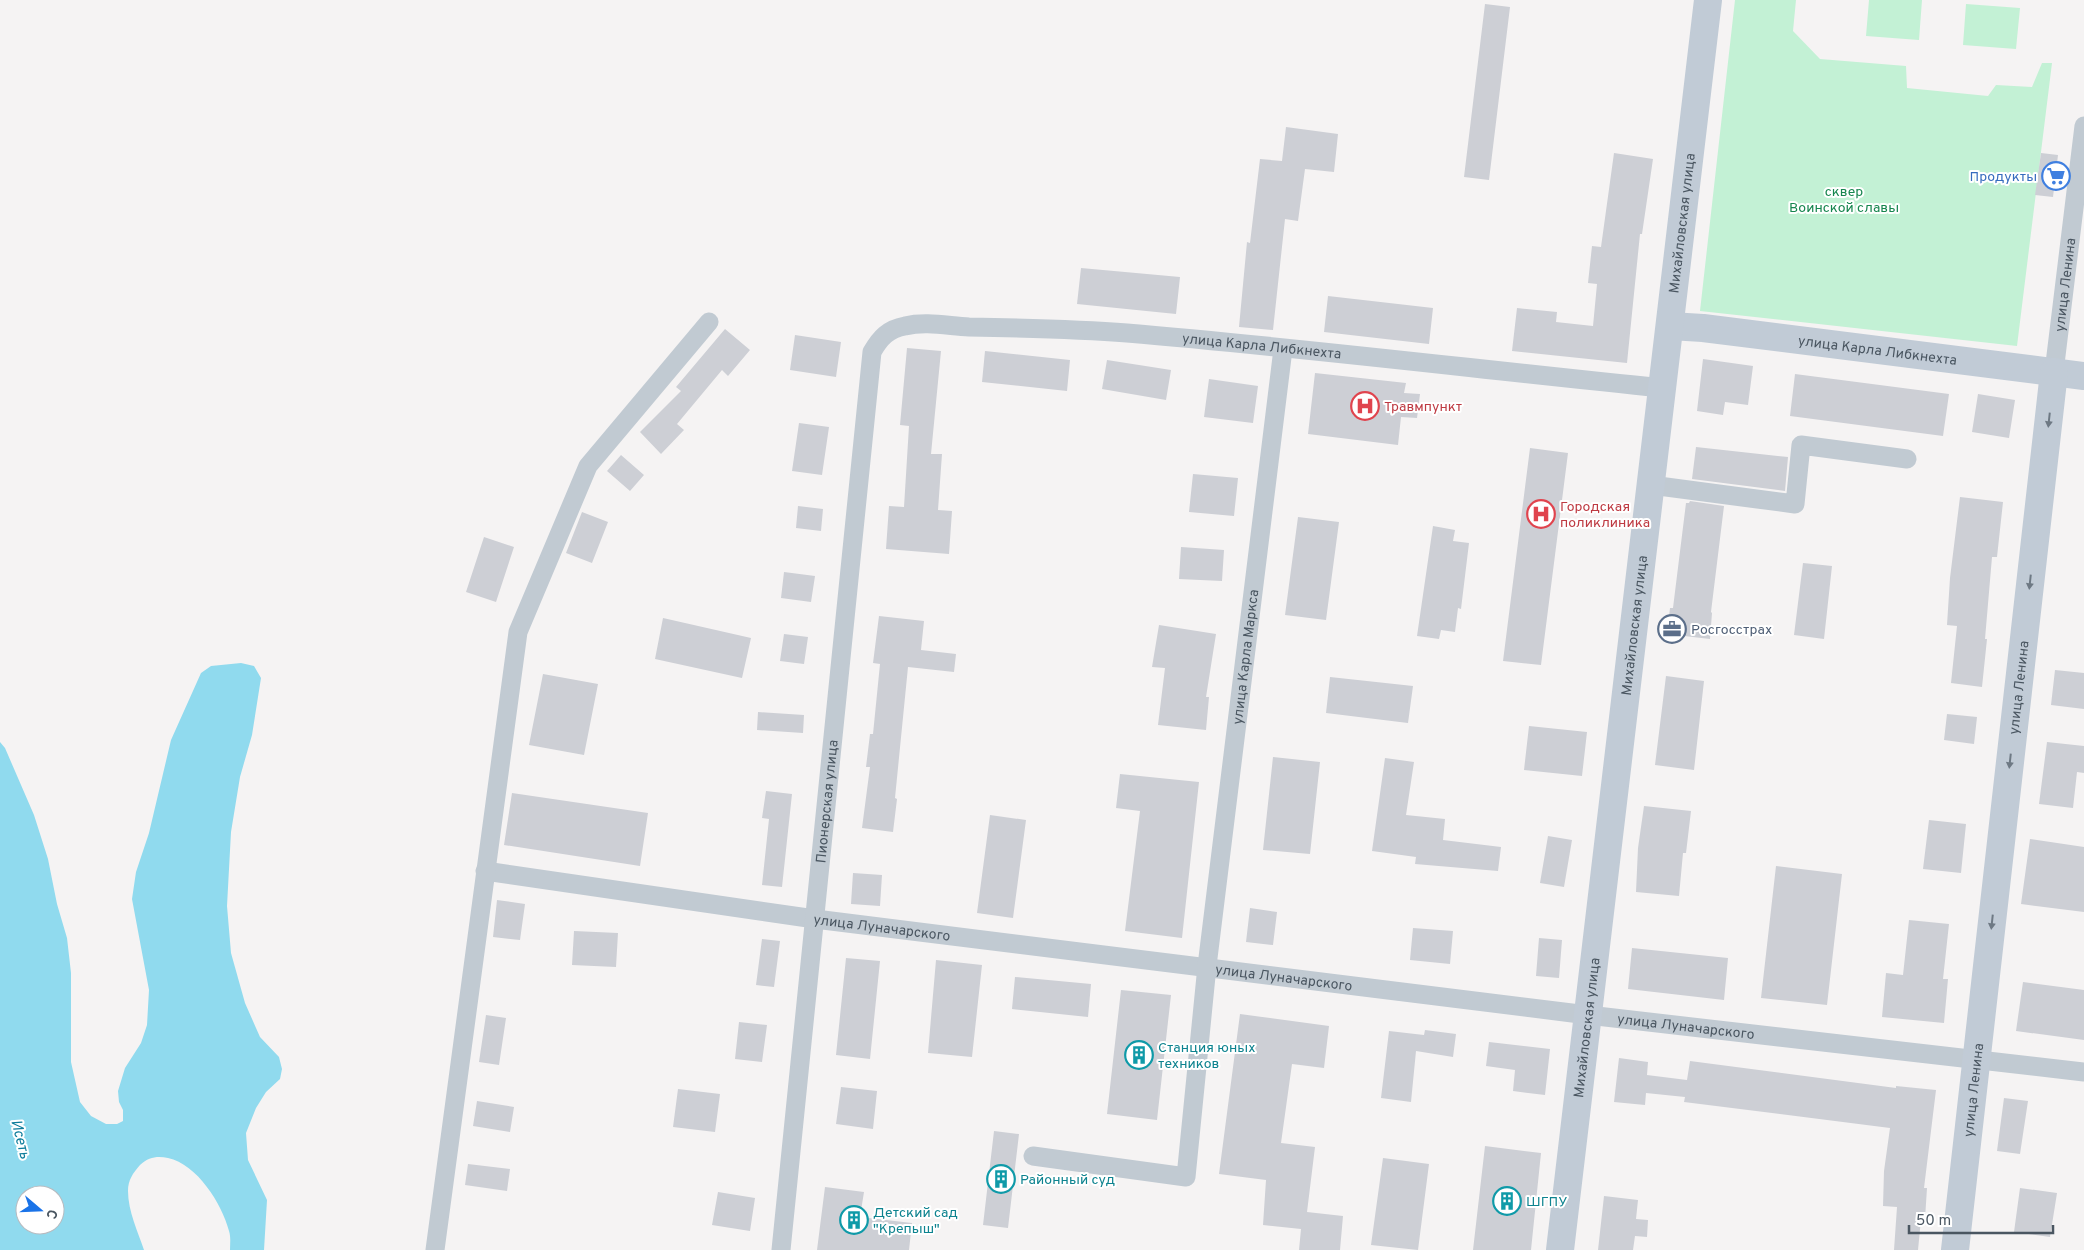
<svg xmlns="http://www.w3.org/2000/svg" width="2084" height="1250" viewBox="0 0 2084 1250" font-family="Overpass,sans-serif">
<rect width="100%" height="100%" fill="#f5f3f3"/>
<path fill="#c3f1d5" d="M1735 0H1796L1793 31 1820 59 1906 66 1907 88 1988 96 1996 85 2032 87 2042 63H2052L2017 346 1700 311Z
M1869 0H1922L1919 40 1866 36Z
M1966 4 2020 8 2016 49 1963 45Z"/>
<path fill="#90daee" fill-rule="evenodd" d="M241 663 254 666 261 678 252 735 240 777 231 832 227 906 231 953 245 1003 260 1037 279 1057 282 1069 280 1079 266 1092 256 1108 246 1133 248 1160 267 1200 264 1250H230C230 1244 231 1237 229 1231 222 1204 197 1164 168 1158 157 1156 149 1157 140 1165 133 1173 128 1180 128 1191 128 1211 138 1232 144 1250H0V742L5 748 34 815 48 859 57 904 67 938 71 973V1062L80 1102 91 1116 106 1124H117L123 1121V1110L119 1102 118 1091 125 1068 141 1043 147 1025 149 990 132 899 136 872 149 833 171 740 201 673 211 666ZM25 1195H55V1225H25Z"/>
<path fill="#cdcfd5" d="M1485 4 1510 7 1489 180 1464 177Z
M1286 127 1338 134 1334 172 1305 169 1298 221 1285 219 1273 330 1239 327 1247 242 1250 243 1260 159 1282 161Z
M1614 153 1653 159 1642 234H1640L1627 363 1512 351 1517 308 1557 312 1556 322 1593 326 1597 284 1588 283 1592 246 1601 247Z
M2041 153 2058 155 2053 197 2035 195Z
M1081 268 1180 277 1176 314 1077 304Z
M1328 296 1433 308 1429 344 1324 332Z
M725 329 750 350 728 376 722 370 677 424 684 430 661 454 640 432 681 391 676 387Z
M795 335 841 342 836 377 790 370Z
M907 348 941 351 931 454H942L938 510 952 511 949 554 886 549 889 506 904 507 909 426 900 425Z
M985 351 1070 360 1067 391 982 382Z
M1703 359 1753 366 1748 405 1725 402 1723 415 1697 411Z
M1107 360 1171 370 1166 400 1102 389Z
M1315 373 1406 383 1404 393 1420 394 1417 418 1401 417 1398 445 1308 434Z
M1795 374 1949 394 1943 436 1790 416Z
M1209 379 1258 386 1253 423 1204 417Z
M1978 394 2015 400 2009 438 1972 432Z
M799 423 829 427 822 475 792 471Z
M1696 447 1788 457 1785 491 1692 479Z
M1530 448 1568 453 1541 665 1503 661Z
M621 455 644 475 630 491 607 471Z
M1193 474 1238 478 1234 516 1189 512Z
M1960 497 2003 502 1997 557H1992L1985 639H1987L1982 687 1951 683 1957 626 1947 625 1950 578Z
M1690 501 1724 506 1711 612 1712 613 1710 639 1667 634 1670 608H1673L1686 503H1689Z
M798 506 823 509 821 531 796 528Z
M582 512 608 522 592 563 566 553Z
M1298 517 1339 522 1326 620 1285 615Z
M1433 526 1455 530 1453 541 1469 543 1461 609 1458 608 1455 632 1441 630 1439 639 1417 636Z
M484 537 514 547 496 602 466 592Z
M1181 547 1224 550 1222 581 1179 579Z
M1803 563 1832 566 1824 639 1794 635Z
M784 572 815 576 811 602 781 598Z
M879 616 924 621 921 650 956 654 954 672 908 667 895 798 897 799 893 832 862 828 870 767H866L870 734H873L880 664 873 663Z
M663 618 751 638 742 678 655 659Z
M1159 625 1216 634 1206 697H1209L1206 730 1158 725 1165 668 1152 667Z
M784 634 808 637 804 664 780 661Z
M2055 670 2084 673V709L2051 705Z
M543 674 598 684 584 755 529 745Z
M1666 676 1704 681 1694 770 1655 765Z
M1330 677 1413 686 1408 723 1326 713Z
M758 712 804 715 803 733 757 730Z
M1947 714 1977 717 1974 744 1944 740Z
M1529 726 1587 732 1582 776 1524 770Z
M2047 742 2084 746V773L2077 772 2073 808 2039 804Z
M1273 757 1320 762 1310 854 1263 850Z
M1385 758 1414 762 1406 815 1445 819 1443 840 1501 847 1498 871 1415 864 1416 857 1372 851Z
M1120 774 1199 782 1182 938 1125 931 1140 811 1116 808Z
M766 791 792 794 782 887 762 885 769 819 762 818Z
M512 793 648 813 640 866 504 845Z
M1644 806 1691 811 1686 853H1683L1679 896 1636 892 1638 848Z
M990 815 1026 820 1013 918 977 913Z
M1929 820 1966 824 1961 873 1923 869Z
M1548 836 1572 840 1564 887 1540 883Z
M2030 839 2084 847V912L2021 904Z
M1776 866 1842 874 1827 1005 1761 998Z
M853 873 882 875 880 906 851 904Z
M497 900 525 904 520 940 493 937Z
M1250 908 1277 912 1273 945 1246 942Z
M1909 920 1949 924 1943 979H1948L1944 1023 1882 1017 1886 973 1903 975Z
M1413 928 1453 931 1450 964 1410 960Z
M574 931 618 933 616 967 572 965Z
M1539 938 1562 940 1559 978 1536 976Z
M762 939 780 941 774 987 756 985Z
M1632 948 1728 958 1724 1000 1628 989Z
M846 958 880 961 870 1059 836 1055Z
M936 960 982 965 972 1057 928 1053Z
M1015 977 1091 984 1088 1017 1012 1009Z
M2023 982 2084 990V1040L2016 1031Z
M1121 990 1171 995 1157 1120 1107 1114Z
M1240 1014 1329 1026 1324 1068 1292 1064 1281 1143 1315 1147 1307 1212 1343 1216 1340 1250H1299L1301 1229 1263 1225 1266 1180 1219 1174Z
M486 1015 506 1018 499 1065 479 1062Z
M739 1022 767 1025 762 1062 735 1059Z
M1425 1030 1456 1034 1453 1057 1416 1051 1411 1102 1381 1098 1389 1031 1424 1035Z
M1489 1042 1550 1049 1545 1095 1513 1091 1515 1070 1486 1066Z
M1619 1058 1648 1062 1647 1075 1687 1080 1690 1061 1896 1088V1086L1936 1090 1924 1188H1927L1925 1219H1921L1918 1250H1894L1897 1207 1883 1206 1884 1171 1890 1128 1684 1102 1685 1097 1646 1093 1645 1105 1614 1102Z
M841 1087 877 1091 873 1129 836 1124Z
M678 1089 720 1094 715 1132 673 1127Z
M2004 1098 2028 1101 2020 1154 1997 1151Z
M477 1101 514 1107 510 1132 473 1126Z
M994 1131 1019 1134 1008 1228 983 1225Z
M1485 1146 1541 1153 1531 1250H1473Z
M1383 1158 1429 1164 1418 1250 1371 1245Z
M468 1164 510 1169 507 1191 465 1185Z
M825 1187 864 1192 860 1217 912 1223 909 1250H817Z
M2020 1188 2057 1193 2050 1237 2014 1232Z
M718 1192 755 1198 750 1231 712 1225Z
M1604 1196 1638 1200 1636 1219 1648 1220 1647 1237 1635 1236 1633 1250H1598Z"/>
<g fill="none" stroke-linecap="round" stroke-linejoin="round">
<g stroke="#c1cad2" stroke-width="19">
<path id="s1" d="M2054 372 2084 126"/>
<path d="M1651 485 1795 504 1801 445 1907 459"/>
<path id="s2" d="M485 871 815 919 1588 1015 2084 1072"/>
<path id="s3" d="M1033 1156 1186 1177 1207 966 1283 349"/>
<path d="M435 1250 518 632 588 466 709 322"/>
<path id="s4" d="M781 1250 872 352C880 338 888 329 905 326 926 321 948 326 969 327 1022 328 1074 329 1127 333 1306 348 1484 370 1662 388"/>
</g>
<g stroke="#c1cbd6" stroke-width="28">
<path id="s5" d="M1670 326 1703 328 2084 376"/>
<path id="s6" d="M1560 1250 1708 0"/>
<path id="s7" d="M1955 1250 2054 372"/>
</g>
</g>
<defs><path id="oneway-solid" d="M-6-.8H1V-3.2L6.5 0L1 3.2V.8H-6Z" transform="scale(1.25)"/></defs>
<g fill="#6e7984">
<use href="#oneway-solid" transform="translate(2049 420) rotate(96)"/>
<use href="#oneway-solid" transform="translate(2030 582) rotate(96)"/>
<use href="#oneway-solid" transform="translate(2010 761) rotate(96)"/>
<use href="#oneway-solid" transform="translate(1992 922) rotate(96)"/>
</g>
<defs>
<symbol id="supermarket-ring" viewBox="-11 -11 22 22"><circle r="9.5" fill="#fff" stroke="#3f7fe0" stroke-width="1.5"/><path d="M-6-5.5h2.5l.6 2H6L4.5 2H-2.5L-4.4-4H-6ZM-1.5 3.2a1.3 1.3 0 1 0 .1 0ZM3 3.2a1.3 1.3 0 1 0 .1 0Z" fill="#3f7fe0"/></symbol>
<symbol id="hospital-ring" viewBox="-11 -11 22 22"><circle r="9.5" fill="#fff" stroke="#e0444e" stroke-width="1.5"/><path d="M-5-5h3v3.5h4V-5h3V5h-3V1.5h-4V5h-3Z" fill="#e0444e"/></symbol>
<symbol id="office-ring" viewBox="-11 -11 22 22"><circle r="9.5" fill="#fff" stroke="#5c6f8a" stroke-width="1.5"/><path d="M-6-3h4V-5.5h4V-3h4V5H-6ZM-1-4.5V-3h2v-1.5ZM-6 0V1H6V0Z" fill="#5c6f8a"/></symbol>
<symbol id="building-ring" viewBox="-11 -11 22 22"><circle r="9.5" fill="#fff" stroke="#0f9aa8" stroke-width="1.5"/><path d="M-4-6H4V6H1V3H-1V6H-4ZM-2.5-4.3h1.7v1.8h-1.7ZM.8-4.3h1.7v1.8H.8ZM-2.5-1h1.7V.8h-1.7ZM.8-1h1.7V.8H.8Z" fill="#0f9aa8"/></symbol>
</defs>
<g fill-rule="evenodd">
<use href="#supermarket-ring" x="2040" y="160" width="32" height="32"/>
<use href="#hospital-ring" x="1349" y="390" width="32" height="32"/>
<use href="#hospital-ring" x="1525" y="498" width="32" height="32"/>
<use href="#office-ring" x="1656" y="613" width="32" height="32"/>
<use href="#building-ring" x="1123" y="1039" width="32" height="32"/>
<use href="#building-ring" x="985" y="1163" width="32" height="32"/>
<use href="#building-ring" x="1491" y="1185" width="32" height="32"/>
<use href="#building-ring" x="838" y="1204" width="32" height="32"/>
</g>
<g text-anchor="middle" stroke-width="4" stroke-linejoin="round" paint-order="stroke">
<g font-size="14" fill="#366cbe" stroke="#fff" text-anchor="end">
<text x="2037" y="181">Продукты</text>
</g>
<g font-size="14" fill="#17864f" stroke="#fff">
<text x="1844" y="196">сквер<tspan x="1844" dy="16">Воинской славы</tspan></text>
</g>
<g font-size="14" fill="#4a5661" stroke="#fff">
<text dy="5" stroke="none"><textPath href="#s6" startOffset="1034">Михайловская улица</textPath></text>
<text dy="5" stroke="none"><textPath href="#s1" startOffset="88">улица Ленина</textPath></text>
<text dy="5" stroke="none"><textPath href="#s4" startOffset="1304">улица Карла Либкнехта</textPath></text>
<text dy="5" stroke="none"><textPath href="#s5" startOffset="209">улица Карла Либкнехта</textPath></text>
<text dy="5" stroke="none"><textPath href="#s6" startOffset="629">Михайловская улица</textPath></text>
<text dy="5" stroke="none"><textPath href="#s3" startOffset="678">улица Карла Маркса</textPath></text>
<text dy="5" stroke="none"><textPath href="#s7" startOffset="566">улица Ленина</textPath></text>
<text dy="5" stroke="none"><textPath href="#s4" startOffset="451">Пионерская улица</textPath></text>
<text dy="5" stroke="none"><textPath href="#s2" startOffset="401">улица Луначарского</textPath></text>
<text dy="5" stroke="none"><textPath href="#s2" startOffset="806">улица Луначарского</textPath></text>
<text dy="5" stroke="none"><textPath href="#s2" startOffset="1211">улица Луначарского</textPath></text>
<text dy="5" stroke="none"><textPath href="#s6" startOffset="224">Михайловская улица</textPath></text>
<text dy="5" stroke="none"><textPath href="#s7" startOffset="161">улица Ленина</textPath></text>
</g>
<g font-size="14" fill="#be3a42" stroke="#fff" text-anchor="start">
<text x="1384" y="411">Травмпункт</text>
<text x="1560" y="511">Городская<tspan x="1560" dy="16">поликлиника</tspan></text>
</g>
<g font-size="14" fill="#4e5e75" stroke="#fff" text-anchor="start">
<text x="1691" y="634">Росгосстрах</text>
</g>
<g font-size="14" fill="#0d838f" stroke="#fff" text-anchor="start">
<text x="1158" y="1052">Станция юных<tspan x="1158" dy="16">техников</tspan></text>
<text x="1020" y="1184">Районный суд</text>
<text x="1526" y="1206">ШГПУ</text>
<text x="873" y="1217">Детский сад<tspan x="873" dy="16">"Крепыш"</tspan></text>
</g>
<g font-size="15" font-style="italic" fill="#0c7c9b" stroke="#fff">
<text transform="translate(21 1139) rotate(76)" y="5">Исеть</text>
</g>
</g>
<g transform="translate(40 1210) rotate(109)"><circle r="24" fill="#ffffff" stroke="#b7bbc0"/>
<path d="M0-4L9 19L0 12L-9 19Z" fill="#1a73e8"/>
<text y="-8" font-size="14" font-weight="bold" text-anchor="middle" fill="#4a5661">С</text>
</g>
<path d="M1909 1225v8h144v-8" fill="none" stroke="#4a5661" stroke-width="2.5"/>
<text x="1916" y="1225" font-size="15" fill="#4a5661" stroke="#ffffff" stroke-width="4" paint-order="stroke">50 m</text>
</svg>
